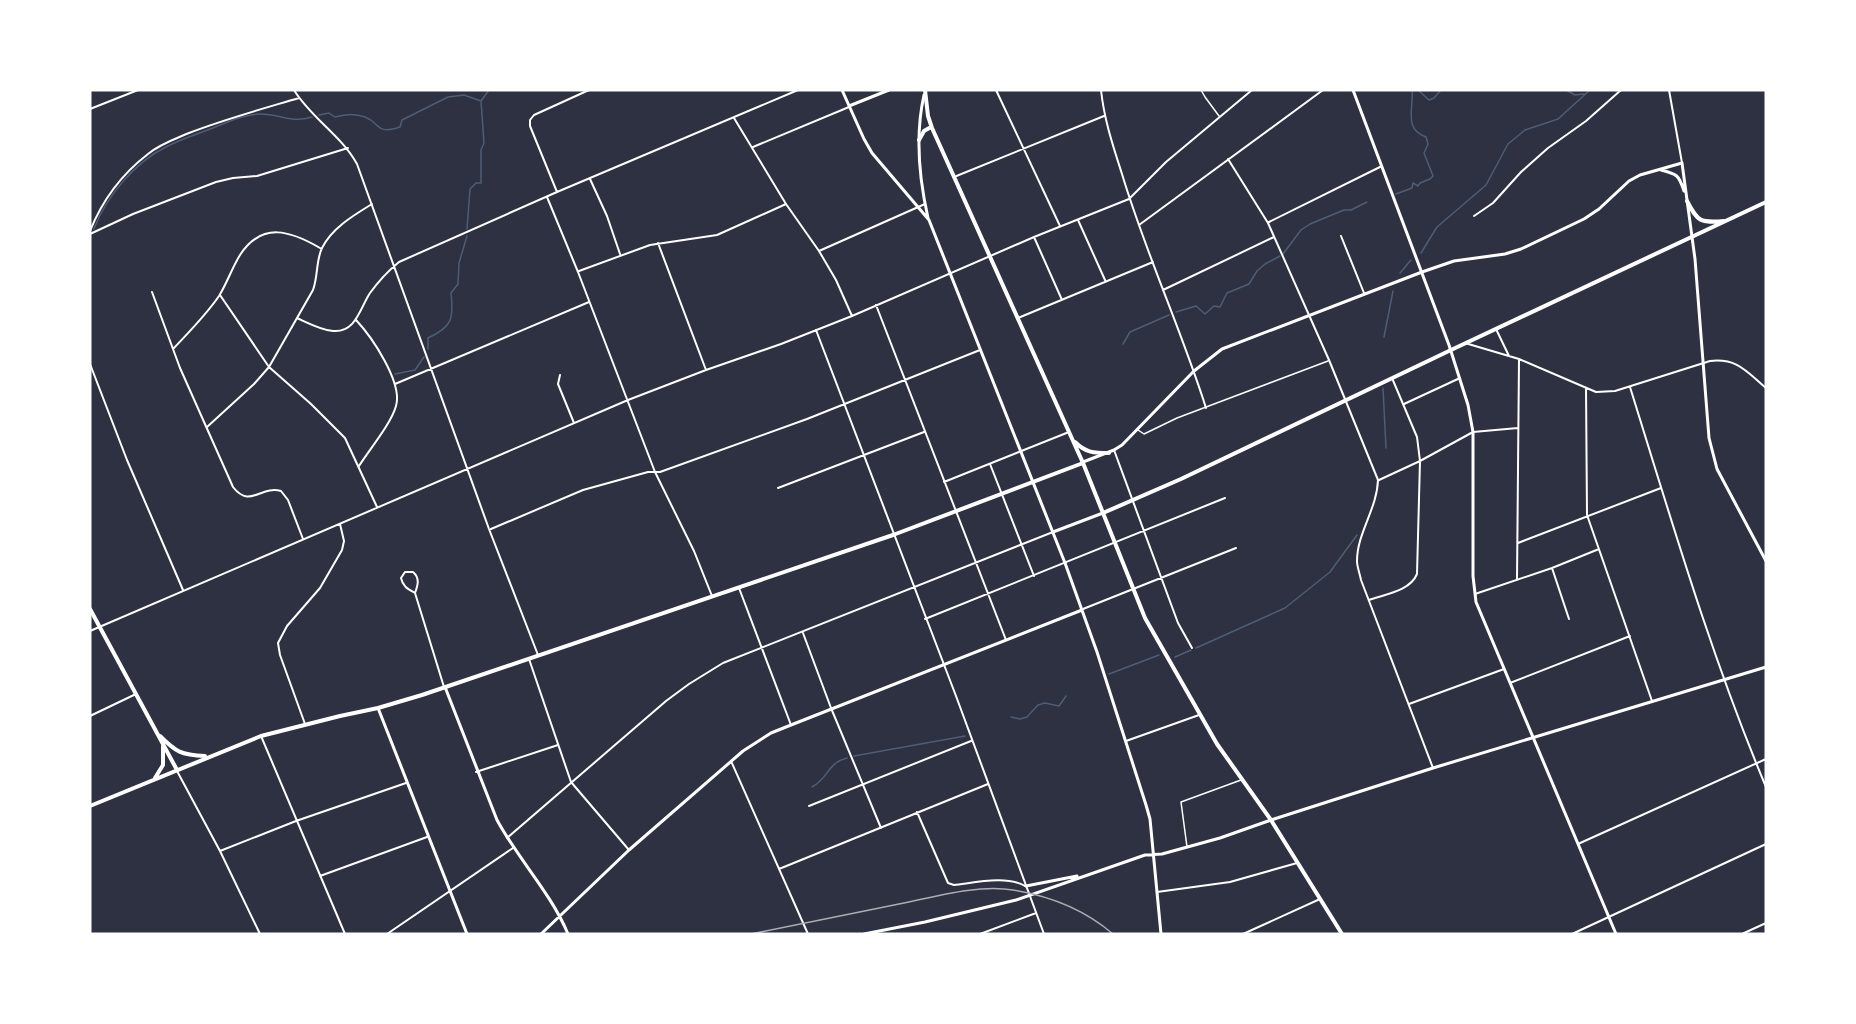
<svg xmlns="http://www.w3.org/2000/svg" width="1856" height="1024" viewBox="0 0 1856 1024" font-family="Arial,sans-serif">
<rect width="100%" height="100%" fill="#2d3142"/>
<g fill="none" stroke-linecap="round" stroke-linejoin="round">
<path stroke="#4f5d75" stroke-width="1.5" d="M1418 90 1429 100 1434 98 1441 90
M1447 90H1455
M1566 90 1575 95 1584 94
M319 115 329 113 335 117C345 114 355 113 365 117 381 123 375 135 400 127L402 120 448 97 464 95 481 101 489 90
M1396 194 1412 188 1413 183 1418 186 1420 183 1430 179 1433 176 1424 153 1428 144 1426 137C1403 129 1414 108 1412 90
M94 229C106 197 135 162 166 147 181 139 198 134 213 128 227 122 243 115 258 114 279 113 290 124 312 117
M467 229 470 189 476 183H481V150L484 143 481 101
M90 239 91 237
M1421 253 1437 227 1486 185 1508 144 1525 130 1558 119 1590 90
M1283 254 1301 230 1310 224 1344 210H1351L1367 202
M1400 273 1411 260
M1176 312 1196 306 1205 314 1214 306 1220 307 1227 293 1249 284 1257 271 1265 264 1280 256
M1384 337 1393 291
M1123 344 1130 332 1169 315
M428 349V338C452 327 454 319 451 293L458 284 459 263 467 236
M395 374 415 370 424 357
M1383 388 1386 448
M1196 648 1285 608 1330 572 1357 535
M1175 657 1191 650
M1109 674 1159 655
M1011 717 1020 719 1027 717 1038 705 1045 703 1059 706 1066 696
M854 756 965 736
M812 787C829 778 827 763 847 758"/>
<path stroke="#fff" stroke-width="1.5" d="M1201 90 1205 97 1219 116
M1138 430 1144 434 1177 418 1328 361
M1187 847 1181 802 1241 780"/>
<path stroke="#fff" stroke-width="2" d="M294 90C311 118 341 135 357 164L489 529 538 655
M996 90 1060 226
M1101 90C1104 119 1113 146 1122 174 1146 254 1181 329 1206 408
M1669 90 1682 163
M90 109 138 90
M734 118 786 204 819 251 836 280 852 316
M753 147 849 107
M1228 159 1268 223 1329 360 1378 480C1377 509 1357 533 1357 561 1357 567 1360 574 1361 580L1433 768
M954 177 1104 116
M590 179 607 216 620 254
M557 192 530 126V120L534 115 589 90
M547 197 578 272 655 472 694 551 712 596
M1474 216 1493 203 1521 172 1548 148 1586 121 1621 90
M1078 220 1105 280
M1269 222 1382 166
M1139 225 1323 90
M90 231C102 201 122 174 148 154 160 144 175 139 189 133 225 119 262 109 299 98
M90 234 133 214 216 182 233 178 257 176 348 148
M1341 236 1364 293
M1034 237 1062 300
M658 243 706 370
M819 251 925 204
M579 271 650 245 717 235 786 204
M1163 290 1274 237
M152 292 180 368 233 487C250 509 261 485 281 491L288 500 303 539
M220 295 269 367 311 404 345 438 377 507
M876 305 1006 640
M297 318C308 323 321 330 333 331 356 333 360 308 370 293 378 282 388 271 399 262L557 192 798 90
M1018 318 1153 262
M356 320C372 337 403 383 396 406 391 424 369 450 359 466
M1496 329 1509 356
M816 330 956 696 1044 934
M1465 343 1519 359 1596 392 1615 391 1710 361C1737 358 1746 371 1766 388
M174 348C189 332 206 315 219 296 227 283 232 268 240 255 262 221 291 231 320 248
M90 364 127 460 183 590
M560 375 558 384 574 423
M395 384 589 302
M1630 387C1672 522 1711 656 1766 787
M1586 388 1587 515 1652 701
M1404 404 1460 378
M207 427 254 384 269 367 313 290C318 277 316 260 322 248 332 228 354 215 372 204
M1114 450 1178 623 1192 648
M990 464 1034 576
M1379 480 1420 461 1473 432 1518 428
M944 482 1069 432
M778 488 924 432
M491 529 583 490 648 472H660L807 419 980 350
M1518 543 1661 488
M1552 568 1569 619
M1517 580 1519 359
M739 588 791 725
M415 593C408 589 403 587 401 578L405 572H413C420 578 418 585 415 593L444 687
M1475 594 1552 568 1599 549
M1369 600C1386 594 1410 591 1417 574L1420 461 1417 437 1392 378
M1083 609 1236 548
M925 619 1225 498
M90 631 628 400 706 370 781 344 852 316 1034 237 1129 199 1166 162 1252 90
M803 633 831 708 881 828
M529 659 571 782 629 850
M1510 683 1630 636
M1409 704 1504 669
M90 716 136 694
M305 724 280 655 278 643 287 626 320 588 342 550 344 541 340 524
M261 736 345 934
M1126 741 1199 715
M731 761 808 934
M177 771 220 851 260 934
M476 772 558 745
M809 806 971 741
M917 812 948 883 954 885C973 883 1007 875 1025 886
M507 838 666 701 689 684 723 663 1053 532
M1578 844 1766 759
M220 851 296 821 406 783
M779 869 988 784
M320 876 427 837
M1157 892 1230 882 1297 863
M387 934 513 848
M980 934 1036 913
M1243 934 1320 899
M1572 934 1766 844
M1742 934 1766 923"/>
<path stroke="#fff" stroke-width="3" d="M842 90 864 139 872 153 929 220 1065 563 1097 652 1146 805 1150 819 1161 934
M1353 90 1449 345 1468 405 1473 432V576L1476 602 1616 934
M924 95C915 135 919 178 928 218
M849 106 889 90
M1661 170C1677 174 1679 175 1684 191
M1083 462 1114 450 1122 445 1194 371 1222 349 1422 272 1454 261 1505 254 1521 249 1584 219 1599 209 1629 181 1640 175 1682 163 1695 259 1709 438 1717 469 1766 561
M1053 532 1103 513
M445 687 497 820C518 859 551 893 568 934
M378 708 467 934
M1026 886 1077 876
M541 934 629 850 743 751 771 733 791 725 1082 610
M864 934 925 922 1016 900 1145 855 1162 854 1220 838 1271 820 1433 768 1766 667"/>
<path stroke="#fff" stroke-width="4" d="M90 609 177 770
M160 736C176 752 181 755 205 756
M155 778 163 765V746
M90 806 261 736 340 716 378 708 422 695 893 535 1083 463"/>
<path stroke="#fff" stroke-width="4" d="M925 90 928 116 932 128 1083 463 1145 618 1217 744 1271 820 1342 934
M919 140 924 131 931 127
M1687 201C1698 222 1700 223 1724 221
M1075 442C1086 453 1094 453 1109 453
M1103 513 1181 479 1451 350 1766 202"/>
<path stroke="#abadb3" stroke-width="1.5" d="M751 934C800 924 850 914 899 904 934 897 978 884 1013 890 1050 896 1085 910 1113 934"/>
</g>
<rect width="1856" height="1024" fill="none" stroke="#ffffff" stroke-width="183"/>
</svg>
